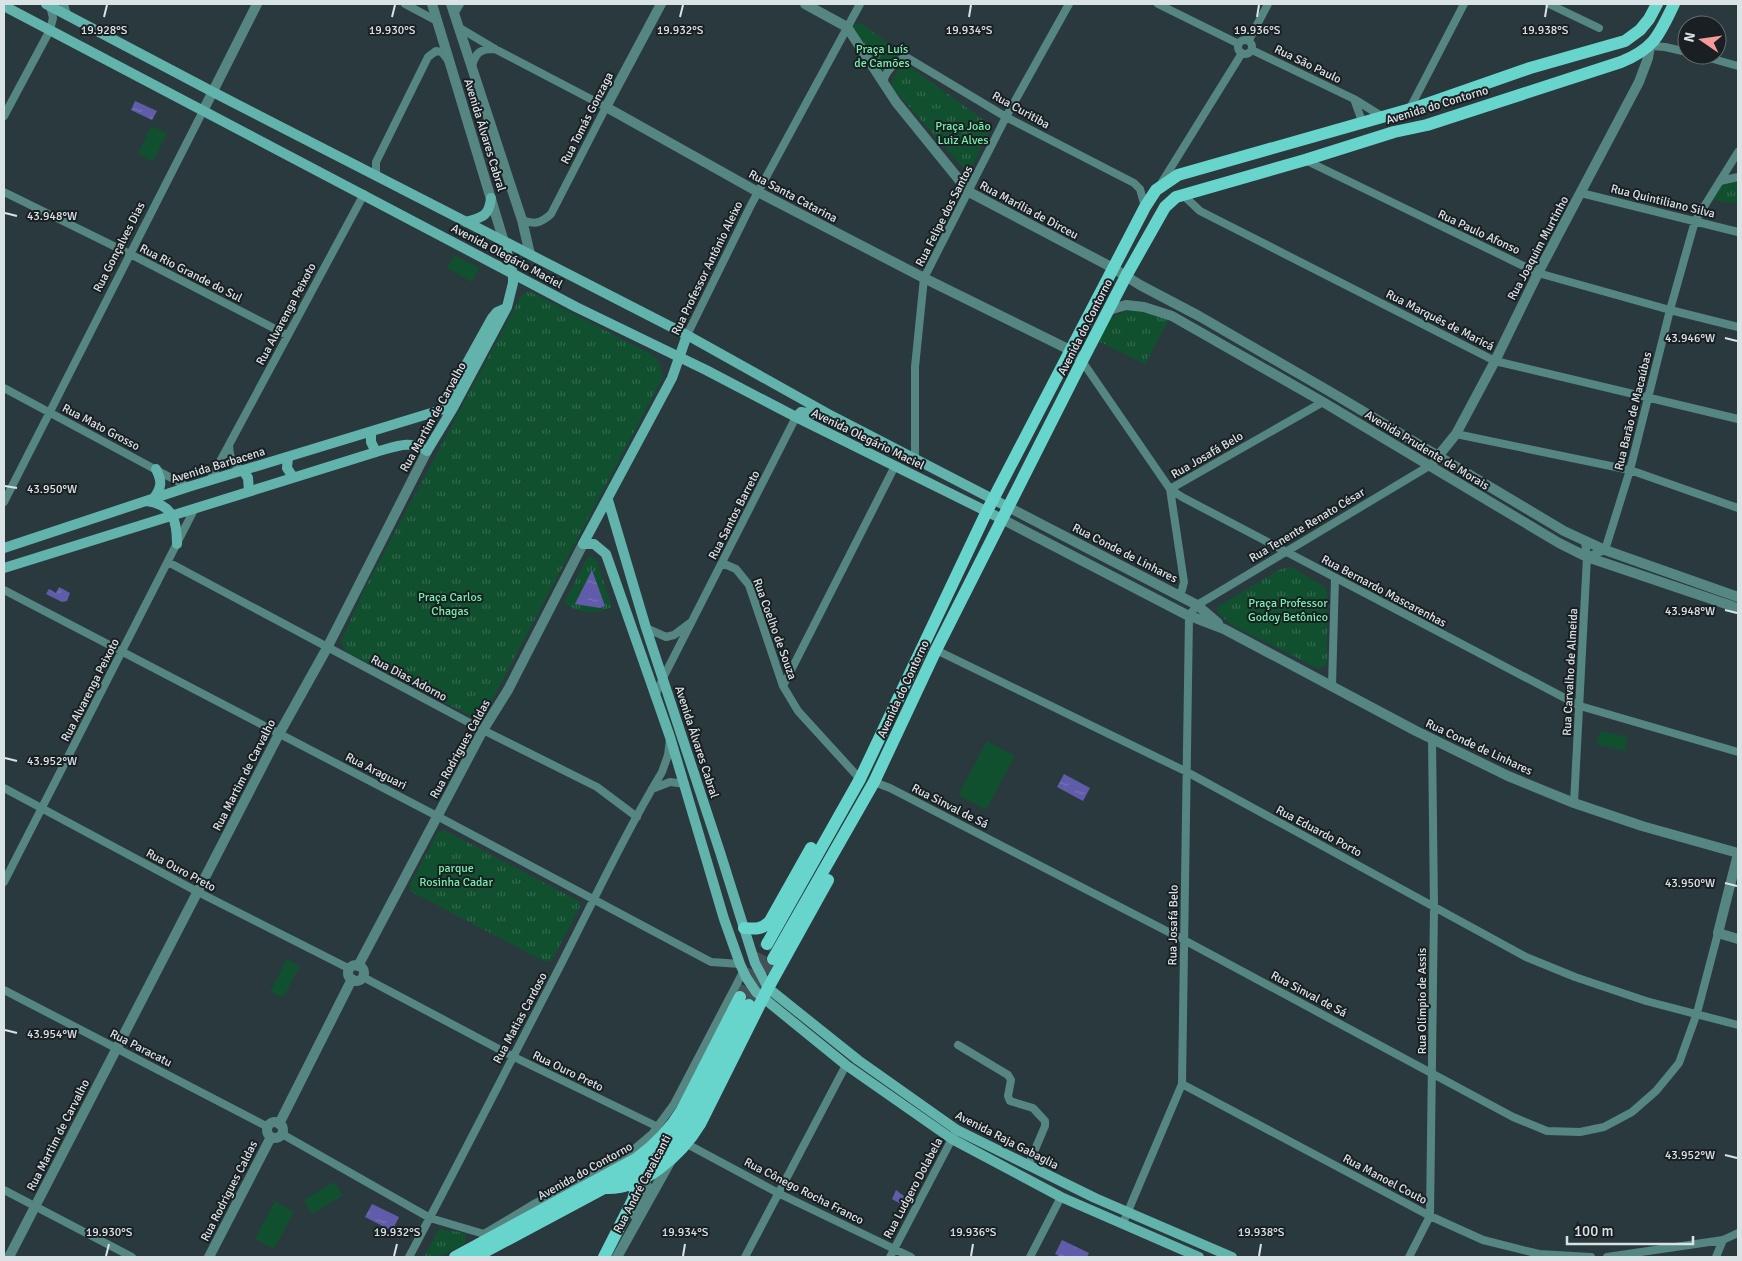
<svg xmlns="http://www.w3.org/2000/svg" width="1742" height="1261" viewBox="0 0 1742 1261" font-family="Signika,sans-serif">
<defs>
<pattern id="grass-tufts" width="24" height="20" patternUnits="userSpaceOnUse" patternTransform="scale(1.25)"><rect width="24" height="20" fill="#11502f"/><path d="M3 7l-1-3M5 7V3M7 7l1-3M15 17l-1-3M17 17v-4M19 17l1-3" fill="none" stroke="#33694d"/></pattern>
<pattern id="water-ripples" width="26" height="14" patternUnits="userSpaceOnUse" patternTransform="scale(1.25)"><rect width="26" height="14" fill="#615caa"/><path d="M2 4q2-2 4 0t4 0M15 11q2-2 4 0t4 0" fill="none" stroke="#7773b6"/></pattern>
</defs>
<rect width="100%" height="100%" fill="#2a393e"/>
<path fill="url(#grass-tufts)" d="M862 24 906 57 889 68 883 81 848 25Z
M909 66 992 126 970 170 964 169 891 86C894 75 897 68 909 66Z
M1738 178V204L1712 200 1702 222 1696 220 1721 181Z
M529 291 653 355 659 362 663 377 482 719 473 717 346 652 341 641 366 586 521 296Z
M1143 310 1171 316 1145 364 1098 341 1109 319 1126 311Z
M590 556 595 558 597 562 612 607C597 614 577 615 564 602L587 558Z
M1292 567 1325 587 1327 596V665L1319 669 1230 624 1217 612V607L1281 569Z
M444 830 579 901 580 907 552 960 546 962 410 891V885L438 832Z
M439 1229 466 1233 465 1244 437 1257H424Z"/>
<path fill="#11502f" d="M151 126 167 133 153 162 138 154Z
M454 255 479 268 472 282 447 268Z
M1600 731 1628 737 1625 751 1596 744Z
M987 741 1015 756 986 810 958 795Z
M287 959 300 966 283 998 270 992Z
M334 1182 343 1195 312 1214 304 1200Z
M275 1201 294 1212 274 1249 255 1239Z"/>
<path fill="url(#water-ripples)" d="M135 101 157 111 152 120 131 110Z
M592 570 605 606 600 608 575 604Z
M59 587 70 593 67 601 62 602 46 594 49 589 56 593Z
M1064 774 1090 788 1083 801 1057 787Z
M896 1190 905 1197 901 1204 892 1199Z
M372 1204 399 1217 392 1231 365 1217Z
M1062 1240 1089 1253 1087 1257H1061L1055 1254Z"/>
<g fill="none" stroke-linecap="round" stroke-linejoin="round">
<path stroke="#445257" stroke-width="12" stroke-dasharray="12 6" stroke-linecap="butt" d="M740 997 767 944
M749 1005 773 959"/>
<path stroke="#558682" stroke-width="8" d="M64 4 67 15
M405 4 437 21
M1158 4 1239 44
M1549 4 1599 28
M454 14 460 4
M458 27 495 49 606 107 551 214C541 223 535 225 522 220
M1238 47a7 7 0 1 1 14 0a7 7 0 1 1-14 0Z
M1249 40 1268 4
M1650 46 1665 47 1687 52
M1252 50 1354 99 1383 117
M1699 55 1738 66
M472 66C476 52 480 49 495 49
M883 81C887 69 894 62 906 57L1006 117 1134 183 1140 189 1145 207
M1354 99 1363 124
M1409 110 1464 4
M4 116 50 30 53 18 50 6 53 5
M1305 160 1538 273 1670 310 1738 327
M376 175V162L428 57 436 51 442 52 448 60
M1720 181 1738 177
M1162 182 1242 53
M4 192 130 254 287 335
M1581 193 1738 232
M1183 195 1200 211 1495 361 1738 419
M687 335 751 205 860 4
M1082 361 1170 489 1182 497 1580 706 1738 752
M4 388 188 487
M1456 434 1630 470 1738 508
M229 445C230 458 231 464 243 470
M915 459V367L924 278 1006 117 1069 4
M210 480 364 194
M4 502 203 111
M1587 557 1605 550 1630 470 1670 310 1695 221 1738 152
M168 562 483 730 597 787 637 817
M722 563 736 569 749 585 783 686 798 711 860 779
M4 590 437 816 711 962 740 964
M1178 595 1182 590 1184 582 1170 489 1323 402
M646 628 666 637 674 635 690 623
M936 650 1187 772 1526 957 1575 977 1646 1001 1738 1025
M783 686 895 466
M1332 686 1335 578
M655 696 663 678 796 417
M874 782 890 788 1184 940 1513 1117 1547 1131 1580 1132 1604 1127 1632 1112 1656 1091 1679 1063 1697 1013 1718 933
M4 788 198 892 350 969
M652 789 670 782 685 784
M1574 803 1587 557 1585 542
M4 882 195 508
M363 977 512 1056 658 1127
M4 990 268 1127
M958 1045 1008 1075 1011 1080 1008 1096 1010 1101 1033 1108 1045 1121V1126L1028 1166
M1182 1084 1430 1216 1483 1240 1539 1254 1591 1257
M282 1134 430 1218 484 1234 534 1204 633 1150 652 1134 674 1104 743 972
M687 1144 780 1194 911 1257
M4 1190 132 1257
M1123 1223 1182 1084 1189 616 1197 605 1209 598 1429 466
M409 1257C459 1163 507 1068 556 974 591 906 623 837 662 772L668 755 670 739
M745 1257 846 1065
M890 1257 954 1135
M1030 1257 1061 1197
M1409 1257 1430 1216 1434 906 1432 739
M1607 1257 1723 1240 1738 1233
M1716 1257 1723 1240"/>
<path stroke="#558682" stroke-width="10" d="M432 4 504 242
M451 4 522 220 530 254
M661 4 606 107 758 192 924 278 1070 350 1082 361
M805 4 847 27 896 102 969 192 1113 268 1140 285 1199 316 1334 394 1564 531 1605 550 1738 597
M203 111 257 4
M1109 310 1126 305 1144 307 1172 316 1323 402 1559 543 1587 557 1732 606 1738 609
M1435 460 1456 434 1495 361 1538 273 1639 82 1648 58 1650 46
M1008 507 1197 605 1218 623
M1002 519 1185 614 1224 629 1416 731 1508 776 1574 803 1642 826 1738 853
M1738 854 1718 933 1738 939
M348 973a8 8 0 1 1 16 0a8 8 0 1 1-16 0Z
M358 966 483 730 508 690 583 544
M267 1130a8 8 0 1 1 16 0a8 8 0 1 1-16 0Z
M279 1124 352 979
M633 1214 647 1186
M9 1257 279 734 327 648 427 451
M209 1257 271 1137
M617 1257 670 1162"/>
<path stroke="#61b3ac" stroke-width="10" d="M46 4 213 92 687 335 832 416 1008 507
M4 6 576 307 706 370 796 417 1002 519
M466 222C483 217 489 216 491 198
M687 335 672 378 583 544H594L606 554 670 737 724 919 740 964 746 977 756 992 846 1065 952 1139 1061 1197 1199 1257
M796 417 801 412 824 415
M371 432V442L376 452
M288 457 287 468 293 477
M243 470 248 478 249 491
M154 498C162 487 162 481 156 469
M608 500 646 628 720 852 755 963 768 988 858 1060 957 1130 1095 1198 1232 1257
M147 501C173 505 177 520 177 544
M4 548 188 487 441 410 492 318 497 312 506 308
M4 568 376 452C395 447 410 439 427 451L453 408 507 307 513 283V274L504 242"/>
<path stroke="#68d5cc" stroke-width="12" d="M744 928C755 929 762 930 770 921L811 848
M767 944 860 779 987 511 1145 207 1156 190 1178 175 1421 106 1530 68 1625 41 1640 30 1649 19 1657 4
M773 959 874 782 936 650 1082 361 1126 276 1165 207 1176 197 1305 160 1394 132 1427 125 1621 62C1655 48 1659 35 1674 4
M605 1188C643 1190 682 1154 700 1124L768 988 828 880
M455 1257 636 1159C655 1145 670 1130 682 1110L740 997
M475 1257 636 1171 657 1158 672 1144 688 1123 749 1005
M604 1257 633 1200 636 1189 633 1183"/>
</g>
<path fill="none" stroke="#d9e2e5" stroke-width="2" d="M104 17 107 5M392 17 395 5M680 17 683 5M969 17 971 5M1257 17 1259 5M1545 17 1547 5M5 213 17 216M1725 338 1737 341M5 486 17 488M1725 610 1737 613M5 758 17 761M1725 883 1737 886M5 1030 17 1033M1725 1155 1737 1158M106 1256 109 1244M394 1256 397 1244M683 1256 685 1244M971 1256 973 1244M1259 1256 1261 1244"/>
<g text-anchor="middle" stroke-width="4" stroke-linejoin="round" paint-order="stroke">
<g font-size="12" fill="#76f0a9" stroke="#191f22">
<text x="882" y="53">Praça Luís<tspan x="882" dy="14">de Camões</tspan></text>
<text x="963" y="130">Praça João<tspan x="963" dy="14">Luiz Alves</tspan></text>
<text x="450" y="601">Praça Carlos<tspan x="450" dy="14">Chagas</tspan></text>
<text x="1288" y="607">Praça Professor<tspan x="1288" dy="14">Godoy Betônico</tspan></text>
<text x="456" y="872">parque<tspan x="456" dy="14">Rosinha Cadar</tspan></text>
</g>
<g font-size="12" fill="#d9e2e5" stroke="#191f22">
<text transform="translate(1308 64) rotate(26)" y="4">Rua São Paulo</text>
<text transform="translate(1437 105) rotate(-17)" y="4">Avenida do Contorno</text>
<text transform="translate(1021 110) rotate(29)" y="4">Rua Curitiba</text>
<text transform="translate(587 118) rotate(-63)" y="4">Rua Tomás Gonzaga</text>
<text transform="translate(485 135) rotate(73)" y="4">Avenida Álvares Cabral</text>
<text transform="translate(793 196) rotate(28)" y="4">Rua Santa Catarina</text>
<text transform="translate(1663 201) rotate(14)" y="4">Rua Quintiliano Silva</text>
<text transform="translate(1029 210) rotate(28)" y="4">Rua Marília de Dirceu</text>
<text transform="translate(944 216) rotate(-63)" y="4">Rua Felipe dos Santos</text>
<text transform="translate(1479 232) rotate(25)" y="4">Rua Paulo Afonso</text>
<text transform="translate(119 247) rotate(-63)" y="4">Rua Gonçalves Dias</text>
<text transform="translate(1538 248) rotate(-62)" y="4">Rua Joaquim Murtinho</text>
<text transform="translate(507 256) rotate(28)" y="4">Avenida Olegário Maciel</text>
<text transform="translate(707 268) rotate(-64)" y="4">Rua Professor Antônio Aleixo</text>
<text transform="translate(191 273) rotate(27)" y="4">Rua Rio Grande do Sul</text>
<text transform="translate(286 314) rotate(-62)" y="4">Rua Alvarenga Peixoto</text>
<text transform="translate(1440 320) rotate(27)" y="4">Rua Marquês de Maricá</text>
<text transform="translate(1085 327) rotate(-63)" y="4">Avenida do Contorno</text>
<text transform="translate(1633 411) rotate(-76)" y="4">Rua Barão de Macaúbas</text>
<text transform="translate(433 417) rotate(-61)" y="4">Rua Martim de Carvalho</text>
<text transform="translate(101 427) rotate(28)" y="4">Rua Mato Grosso</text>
<text transform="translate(868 439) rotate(26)" y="4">Avenida Olegário Maciel</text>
<text transform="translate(1427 450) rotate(31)" y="4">Avenida Prudente de Morais</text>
<text transform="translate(1207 455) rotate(-30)" y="4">Rua Josafá Belo</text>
<text transform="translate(218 465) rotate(-17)" y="4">Avenida Barbacena</text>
<text transform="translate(734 515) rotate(-63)" y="4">Rua Santos Barreto</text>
<text transform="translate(1307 525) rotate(-31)" y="4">Rua Tenente Renato César</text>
<text transform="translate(1125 553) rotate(27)" y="4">Rua Conde de Linhares</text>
<text transform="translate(1384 591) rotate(28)" y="4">Rua Bernardo Mascarenhas</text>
<text transform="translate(775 629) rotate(70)" y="4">Rua Coelho de Souza</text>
<text transform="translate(1570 672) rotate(-87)" y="4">Rua Carvalho de Almeida</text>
<text transform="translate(409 678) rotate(28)" y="4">Rua Dias Adorno</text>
<text transform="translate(903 689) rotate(-65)" y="4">Avenida do Contorno</text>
<text transform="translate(90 690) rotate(-63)" y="4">Rua Alvarenga Peixoto</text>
<text transform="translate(697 742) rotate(72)" y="4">Avenida Álvares Cabral</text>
<text transform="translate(1479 747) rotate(25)" y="4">Rua Conde de Linhares</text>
<text transform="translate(460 749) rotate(-61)" y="4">Rua Rodrigues Caldas</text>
<text transform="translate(376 771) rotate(27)" y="4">Rua Araguari</text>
<text transform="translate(244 775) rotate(-63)" y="4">Rua Martim de Carvalho</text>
<text transform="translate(950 806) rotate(27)" y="4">Rua Sinval de Sá</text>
<text transform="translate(1319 831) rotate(28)" y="4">Rua Eduardo Porto</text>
<text transform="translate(181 870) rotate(28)" y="4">Rua Ouro Preto</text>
<text transform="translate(1173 925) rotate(-89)" y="4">Rua Josafá Belo</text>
<text transform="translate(1309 994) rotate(28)" y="4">Rua Sinval de Sá</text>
<text transform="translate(1422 1001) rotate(-90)" y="4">Rua Olímpio de Assis</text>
<text transform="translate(520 1018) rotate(-62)" y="4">Rua Matias Cardoso</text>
<text transform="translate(141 1048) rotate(27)" y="4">Rua Paracatu</text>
<text transform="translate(568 1071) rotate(26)" y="4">Rua Ouro Preto</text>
<text transform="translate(58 1135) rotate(-63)" y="4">Rua Martim de Carvalho</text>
<text transform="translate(1007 1140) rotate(27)" y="4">Avenida Raja Gabaglia</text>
<text transform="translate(585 1171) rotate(-29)" y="4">Avenida do Contorno</text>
<text transform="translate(1385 1179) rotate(28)" y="4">Rua Manoel Couto</text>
<text transform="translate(642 1184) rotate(-62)" y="4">Rua André Cavalcanti</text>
<text transform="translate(913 1188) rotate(-62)" y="4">Rua Ludgero Dolabela</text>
<text transform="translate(229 1191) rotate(-63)" y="4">Rua Rodrigues Caldas</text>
<text transform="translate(804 1191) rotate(27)" y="4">Rua Cônego Rocha Franco</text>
</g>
</g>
<g font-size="12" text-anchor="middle" fill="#d9e2e5" stroke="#191f22" stroke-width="4" stroke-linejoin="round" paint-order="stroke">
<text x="104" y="34">19.928°S</text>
<text x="392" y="34">19.930°S</text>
<text x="680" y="34">19.932°S</text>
<text x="969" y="34">19.934°S</text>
<text x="1257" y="34">19.936°S</text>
<text x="1545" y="34">19.938°S</text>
<text x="52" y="220">43.948°W</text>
<text x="1690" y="342">43.946°W</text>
<text x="52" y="493">43.950°W</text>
<text x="1690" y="615">43.948°W</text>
<text x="52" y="765">43.952°W</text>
<text x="1690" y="887">43.950°W</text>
<text x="52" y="1038">43.954°W</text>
<text x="1690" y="1159">43.952°W</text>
<text x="109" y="1236">19.930°S</text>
<text x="397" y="1236">19.932°S</text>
<text x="685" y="1236">19.934°S</text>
<text x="973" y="1236">19.936°S</text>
<text x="1261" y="1236">19.938°S</text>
</g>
<rect width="1742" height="1261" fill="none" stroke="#d9e2e5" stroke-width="10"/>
<g transform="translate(1702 40) rotate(283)"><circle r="24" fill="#191f22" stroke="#666d70"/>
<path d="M0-4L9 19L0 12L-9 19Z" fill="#f59b99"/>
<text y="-8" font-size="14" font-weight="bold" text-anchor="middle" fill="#d9e2e5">N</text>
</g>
<path d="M1567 1236v8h126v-8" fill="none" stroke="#d9e2e5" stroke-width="2.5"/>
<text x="1574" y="1236" font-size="15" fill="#d9e2e5" stroke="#191f22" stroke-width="4" paint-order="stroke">100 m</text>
</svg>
